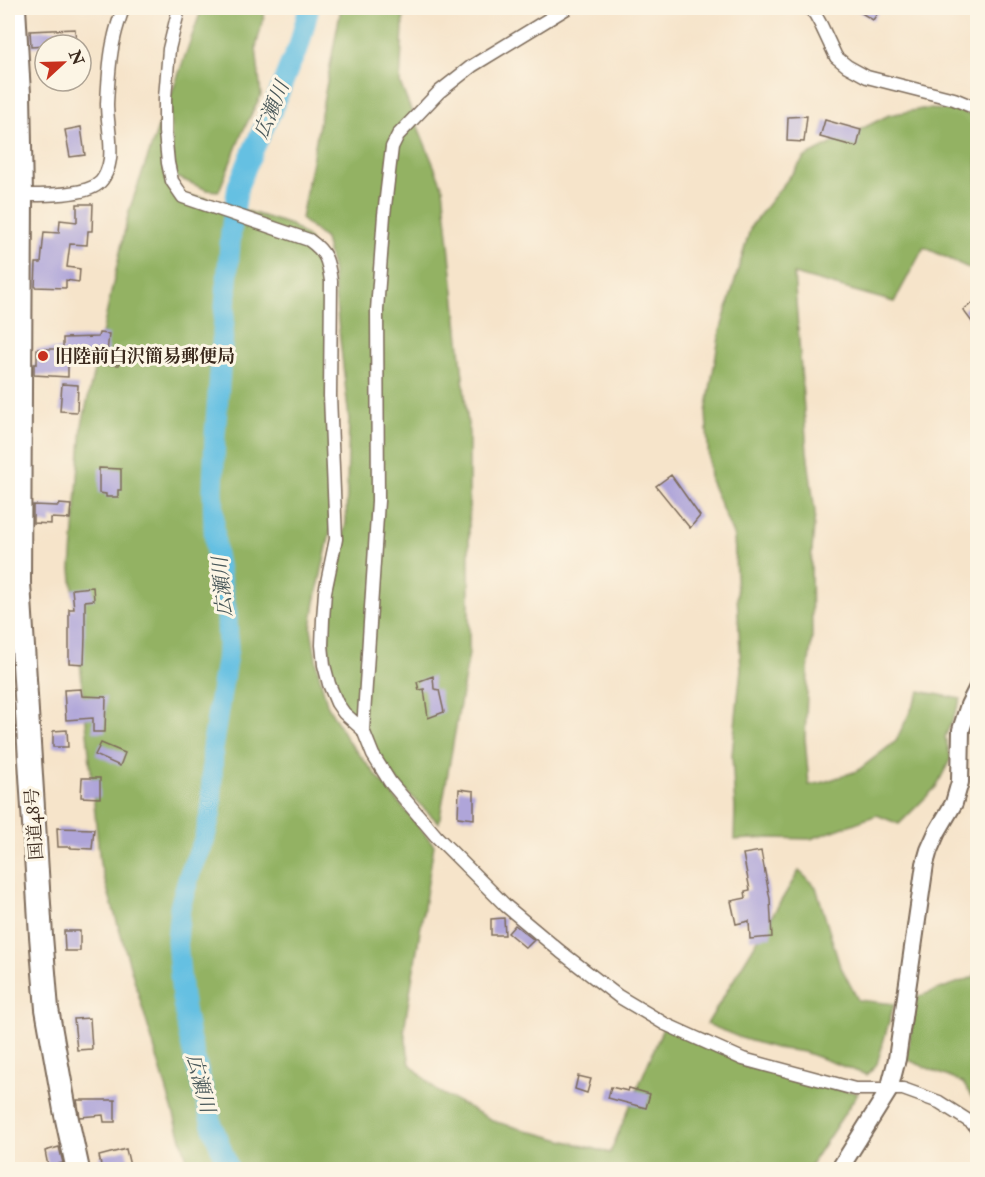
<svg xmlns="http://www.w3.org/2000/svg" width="985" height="1177" viewBox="0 0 985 1177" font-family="'IM FELL Double Pica','Noto Serif JP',serif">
<rect width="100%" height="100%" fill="#fcf5e5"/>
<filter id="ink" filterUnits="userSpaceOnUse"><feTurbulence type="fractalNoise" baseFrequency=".0167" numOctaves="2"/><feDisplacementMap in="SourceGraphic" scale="12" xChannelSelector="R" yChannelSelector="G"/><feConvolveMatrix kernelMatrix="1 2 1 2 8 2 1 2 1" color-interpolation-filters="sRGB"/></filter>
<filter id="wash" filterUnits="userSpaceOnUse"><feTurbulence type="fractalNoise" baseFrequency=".008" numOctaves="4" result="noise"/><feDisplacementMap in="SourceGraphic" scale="24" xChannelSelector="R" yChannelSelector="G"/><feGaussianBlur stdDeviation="1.35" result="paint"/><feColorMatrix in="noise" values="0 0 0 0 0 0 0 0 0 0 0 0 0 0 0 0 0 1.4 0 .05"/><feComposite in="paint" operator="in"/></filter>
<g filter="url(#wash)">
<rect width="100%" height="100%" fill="#f6e4ca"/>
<path fill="#93b264" stroke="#676e41" stroke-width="1.5" d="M202 8H266L256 47 261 95 242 133 219 191 207 190 174 176 169 101Z
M341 8H404L400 83 443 188 469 434V653L439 823 403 788 354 728 331 681 326 609 346 523 349 419 332 268 325 239 301 219Z
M922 109 957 110 977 117V272L924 247 894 302 794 274 807 451 815 512 811 564 812 637 808 671 805 738 809 785 821 783 857 771 896 741 920 691 961 699 945 737 951 758 936 787 899 824 877 815 811 839 771 838 734 840 735 809 732 755 741 669 734 537 710 480 706 412 720 332 751 226 805 157 889 115Z
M161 119 165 179 171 190 187 196 206 198 291 225 309 239 318 261 329 345 334 493 330 533 315 602 311 628 318 670 327 704 348 741 434 845 404 1030 410 1064 437 1091 496 1122 610 1153 666 1021 794 1079 858 1093 808 1169H754L742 1161 738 1170 190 1169 100 864 71 569 82 425 129 211Z
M799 871 816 887 839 963 858 1000 894 1004 877 1064 867 1075 804 1052 775 1048 741 1038 707 1024Z
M977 968V1105L963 1083 906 1059 917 997 974 977Z"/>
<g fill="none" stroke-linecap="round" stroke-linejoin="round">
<path stroke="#65c0e2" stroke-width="21" d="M229 1170 212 1125 189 1036 182 997 177 940 180 907 190 873 204 841 211 811 213 743 228 648 227 615 216 554 214 528 213 490 215 435 231 231 238 186 254 148 273 108 289 67 299 46 309 8"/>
</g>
<g id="blocks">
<path fill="#afa5d9" d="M853 8H881L873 20Z
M75 29 76 45H45V46L31 47 30 31Z
M807 116 804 142 787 141 788 117Z
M825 120 861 130 857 147 820 137Z
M81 127 85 155 70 157 65 130Z
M77 204H93L92 231H88L87 245 70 244 67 267 80 269 79 282 66 280V288L35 287 36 263H41L44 232 59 233 60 220 77 222Z
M978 299V330L963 310Z
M99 333 109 334 107 353H119V365L86 364V362H68V377L34 375V364H37V349H63V338L98 337Z
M62 384 78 385 77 412 60 411Z
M99 468 121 469V490H118V497H106V494L99 493Z
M671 475 700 516 690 528 656 486Z
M59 504 71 505 70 519 51 518V524L33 523V505L58 506Z
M93 587 94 600 85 601V637L84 664 69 663V609H74L72 589Z
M433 676 434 689 439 690 444 712 428 718 424 689 419 690 417 682Z
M81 689 82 696 106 697 105 732H93V718L66 720 64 690Z
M67 730 68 747H53V731Z
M101 743 125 753 120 766 95 755Z
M82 778H100V798L81 797Z
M459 789 474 791V819L458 817Z
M57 828 94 829 92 849 71 848V847H58Z
M761 851 770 899 772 937 750 939 749 921 736 924 731 901 746 898 745 891 750 890 743 854Z
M504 918 505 935H491V919Z
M515 925 534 940 526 948 508 933Z
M64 931H80V951H65Z
M90 1018 92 1049 77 1050 74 1019Z
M578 1076 591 1079 587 1093 575 1089Z
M611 1087 628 1091 629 1088 650 1094 646 1108 608 1098Z
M77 1100H115V1122H104L103 1115 80 1117Z
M59 1147 63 1163 48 1166 45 1151Z
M126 1149 130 1166 115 1170H102L99 1156Z"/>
</g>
</g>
<g filter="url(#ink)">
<use href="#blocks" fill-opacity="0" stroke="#7c6b5a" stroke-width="1.5"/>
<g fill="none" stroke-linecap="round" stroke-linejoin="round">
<defs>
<path id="street" d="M179 8 169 49 165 98V132L168 163 172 181 183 197 309 240C326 252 328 260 331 281L330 396 336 539 325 592 323 619 322 645 324 665 329 684 337 703 344 713 363 730 373 755 390 782 436 836 506 906 561 952 618 996 665 1024 743 1059 855 1089H903L939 1102 972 1123 978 1131
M809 8 815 14 821 25 836 57 847 66 867 77 954 99 978 109
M21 195C40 195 83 196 98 184 105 179 109 167 110 159 112 140 107 122 107 104 108 83 109 59 114 39 116 28 120 18 123 8
M363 730 378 501 377 310 384 215 392 147 398 135 439 92 472 66 567 8"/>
<path id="secondary" d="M839 1170 889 1090 897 1059 925 864 929 850 937 832 954 803 960 782 961 730 969 705 978 687"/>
<path id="highway" d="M14 8 19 94 21 195 19 583 41 936 47 1009 65 1110 78 1170"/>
</defs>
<use href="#street" stroke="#7c6b5a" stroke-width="15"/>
<use href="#secondary" stroke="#7c6b5a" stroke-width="20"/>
<use href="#highway" stroke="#7c6b5a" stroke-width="26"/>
<use href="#street" stroke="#fff" stroke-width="12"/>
<use href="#secondary" stroke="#fff" stroke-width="16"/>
<use href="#highway" stroke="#fff" stroke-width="22"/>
</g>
</g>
<circle fill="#c8321e" stroke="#fcf5e5" stroke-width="2" cx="43" cy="356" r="6"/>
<g text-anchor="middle" stroke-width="6" stroke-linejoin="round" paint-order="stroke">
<g font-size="18" font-weight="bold" fill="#3b2a1e" stroke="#fcf5e5" text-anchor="start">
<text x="55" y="362">旧陸前白沢簡易郵便局</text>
</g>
<g font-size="18" fill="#3b2a1e" stroke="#fcf5e5">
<text transform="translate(34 824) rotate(-94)" y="6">国道48号</text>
</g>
<g font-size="20" font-style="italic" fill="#485759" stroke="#fcf5e5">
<text transform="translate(271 110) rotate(-67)" y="7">広瀬川</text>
<text transform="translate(222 587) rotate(-95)" y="7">広瀬川</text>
<text transform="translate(201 1083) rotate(75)" y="7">広瀬川</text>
</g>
</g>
<rect width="985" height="1177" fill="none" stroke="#fcf5e5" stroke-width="30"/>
<g transform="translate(63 63) rotate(68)"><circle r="28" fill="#fcf5e5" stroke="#afa495" stroke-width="1.5"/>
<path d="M0-4.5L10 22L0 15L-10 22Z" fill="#c8321e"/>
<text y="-9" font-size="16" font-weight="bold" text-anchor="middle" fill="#3b2a1e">N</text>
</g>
</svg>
